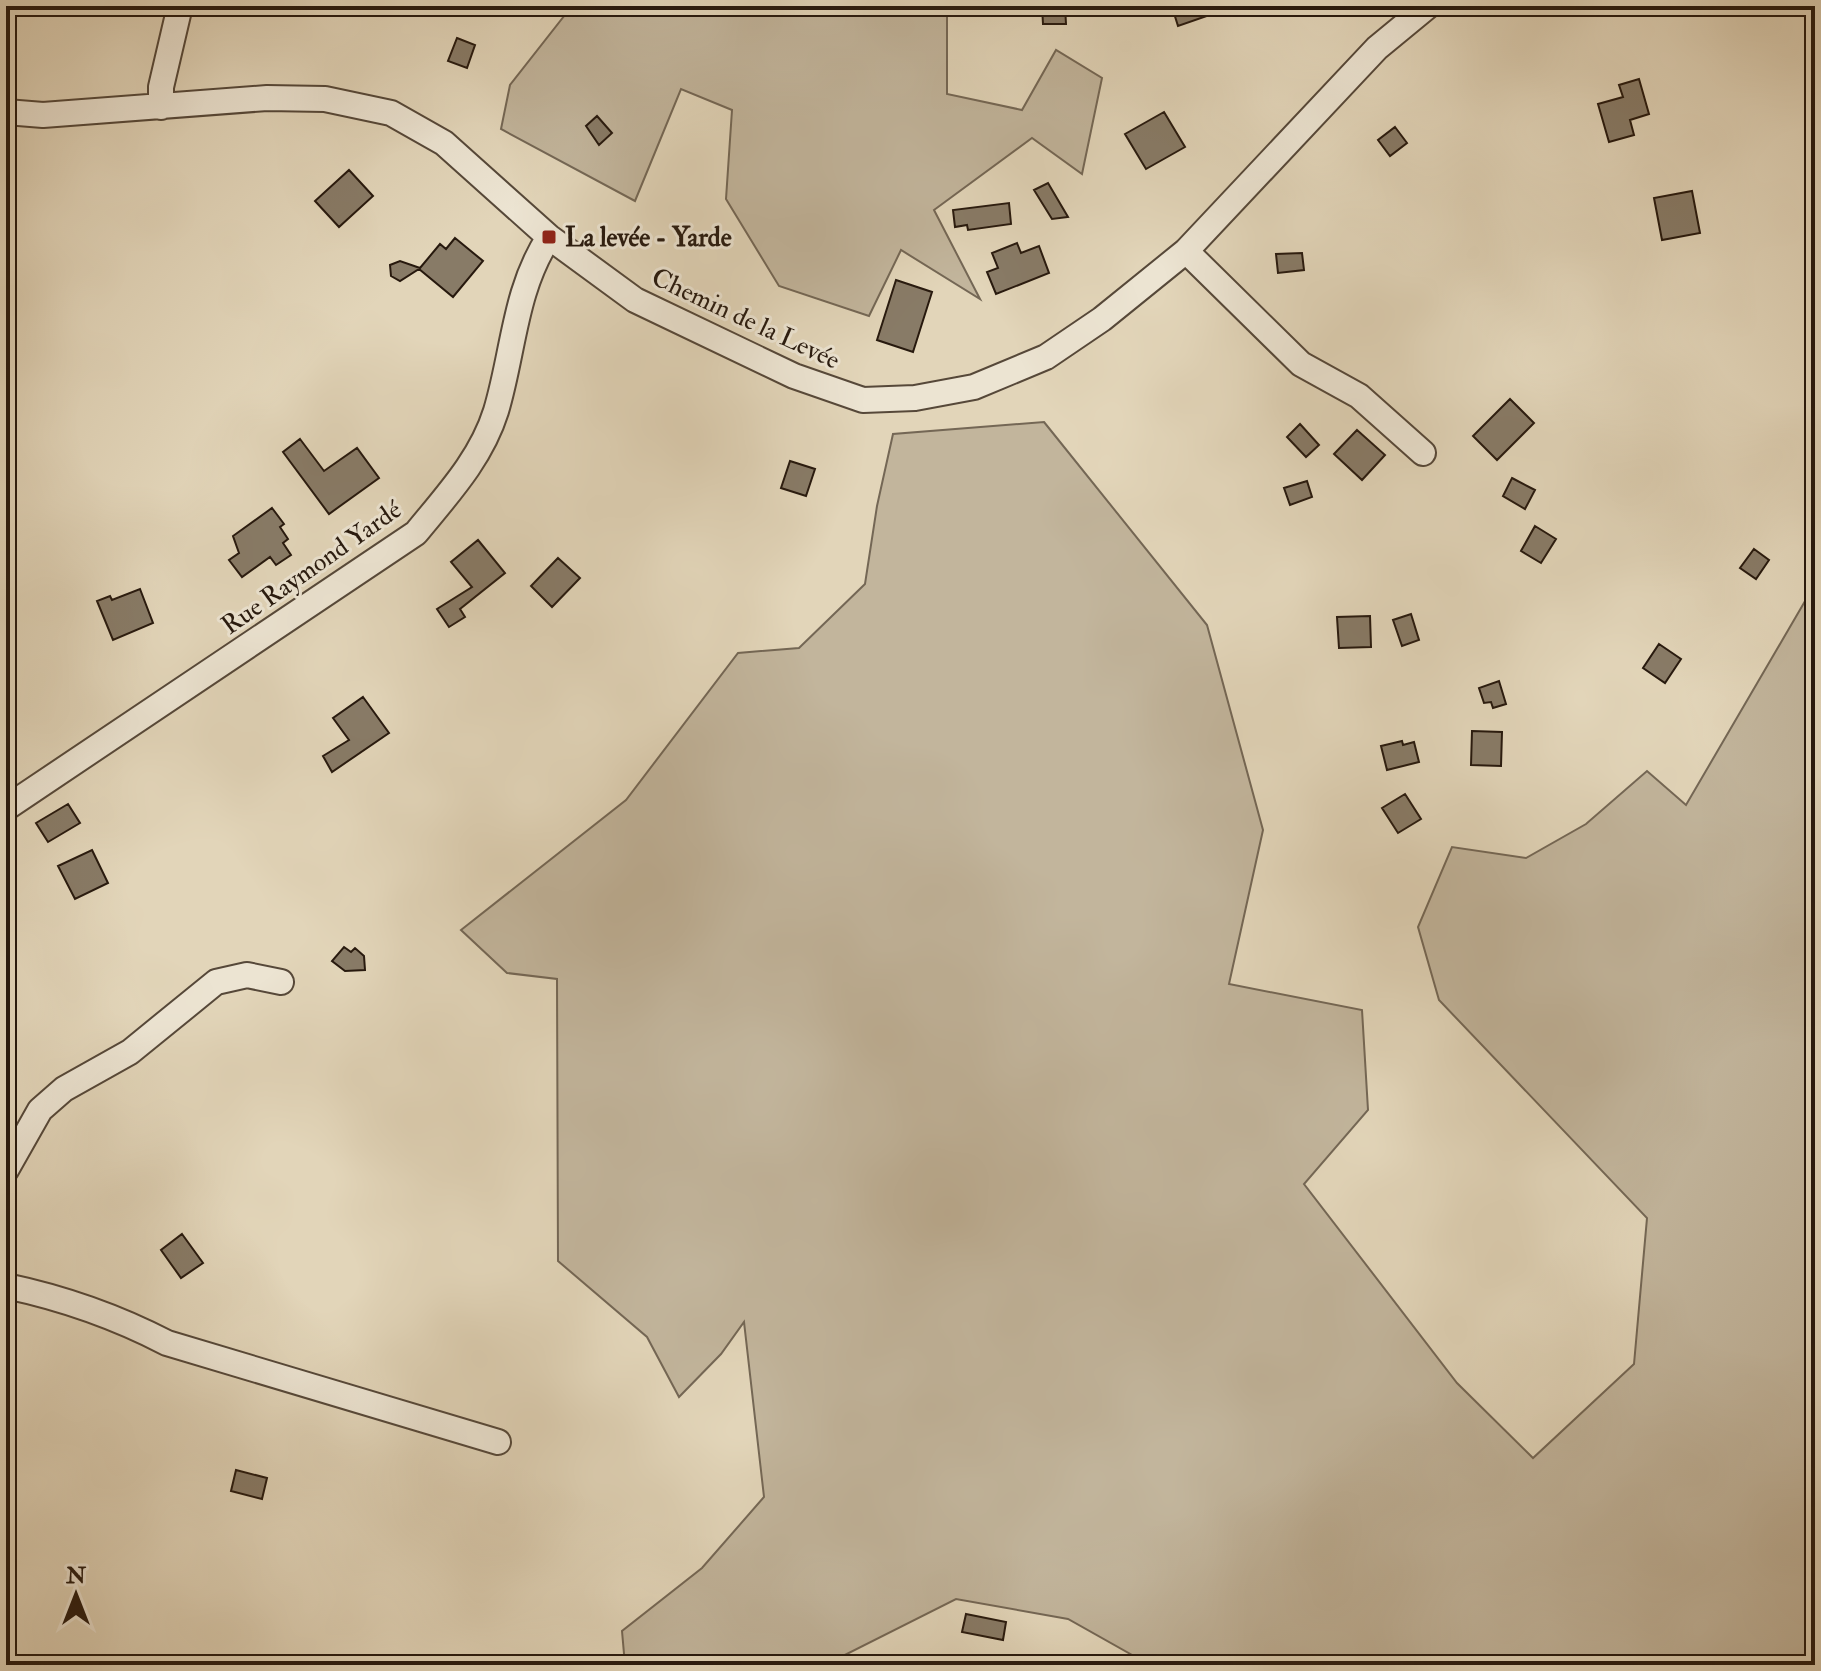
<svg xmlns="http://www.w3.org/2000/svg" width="1821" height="1671" viewBox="0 0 1821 1671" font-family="'IM FELL Double Pica',serif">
<rect width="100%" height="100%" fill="#e2d5b9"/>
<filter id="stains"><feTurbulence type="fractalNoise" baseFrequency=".0025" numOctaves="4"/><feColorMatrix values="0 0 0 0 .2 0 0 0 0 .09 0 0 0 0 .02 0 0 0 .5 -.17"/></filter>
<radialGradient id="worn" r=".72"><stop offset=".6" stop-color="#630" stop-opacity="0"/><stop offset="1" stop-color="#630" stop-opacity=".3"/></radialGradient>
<path fill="#c2b59c" stroke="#746755" stroke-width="2" d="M572 6H947V94L1022 110 1056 50 1102 78 1082 174 1032 138 934 210 980 299 901 250 869 316 779 286 726 199 732 110 681 89 635 201 501 129 510 85Z
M1044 422 1207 625 1263 830 1229 984 1362 1010 1368 1110 1304 1184 1457 1383 1533 1458 1634 1364 1647 1218 1439 1000 1418 927 1452 847 1526 858 1586 824 1647 771 1686 805 1808 596 1815 592V1665H1150L1068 1619 956 1599 825 1665H625L622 1631 702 1568 764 1497 744 1322 721 1354 679 1397 647 1337 558 1261 557 979 507 973 461 930 626 800 738 653 799 648 865 584 877 506 893 434Z"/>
<path fill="#887b67" stroke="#27190e" stroke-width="2" d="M1042 6H1065L1066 24H1043Z
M1184 6H1229L1230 8 1178 26 1173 10Z
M457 38 475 45 467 68 448 61Z
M1639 79 1649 114 1630 120 1634 135 1609 142 1598 104 1623 97 1619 85Z
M1164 112 1185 147 1146 169 1125 134Z
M597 116 612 133 599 145 586 126Z
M1395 127 1407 143 1390 156 1378 140Z
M349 170 373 196 339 227 315 201Z
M1048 183 1068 217 1052 219 1034 190Z
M1692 191 1700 233 1662 240 1654 198Z
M1009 203 1011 224 968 230 967 225 955 227 953 210Z
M455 238 483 261 453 297 419 269 400 281 391 276 390 265 400 261 420 268 440 244 446 249Z
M1017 243 1021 253 1039 246 1049 273 996 294 987 272 998 268 992 253Z
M1302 253 1304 270 1278 273 1276 254Z
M896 280 932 292 913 352 877 340Z
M1510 399 1534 423 1497 460 1473 436Z
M1300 424 1319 445 1306 457 1287 437Z
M1357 430 1385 455 1362 480 1334 454Z
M300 439 324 471 357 448 379 478 329 514 283 452Z
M790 461 815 469 806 496 781 488Z
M1512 478 1535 490 1525 509 1503 496Z
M1307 481 1312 497 1290 505 1284 488Z
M272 508 284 524 280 527 288 539 283 543 291 555 276 565 270 557 242 577 229 560 239 553 233 536Z
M1535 526 1556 539 1541 563 1521 551Z
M478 540 505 573 460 609 465 617 449 627 437 609 472 587 451 562Z
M1754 549 1769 560 1756 579 1740 568Z
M558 558 580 578 552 607 531 586Z
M140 589 153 623 113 640 97 601 110 596 112 600Z
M1411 614 1419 640 1402 646 1393 620Z
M1370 616 1371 647 1339 648 1337 617Z
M1659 644 1681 659 1665 683 1643 668Z
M1499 681 1506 704 1493 708 1491 702 1484 703 1479 688Z
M363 697 389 733 332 772 323 756 349 740 333 718Z
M1472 731 1502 732 1501 766 1471 765Z
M1402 741 1403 745 1414 742 1419 762 1387 770 1381 746Z
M1405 794 1421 819 1398 833 1382 808Z
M68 804 80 823 48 842 36 823Z
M92 850 108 883 75 899 58 866Z
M344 947 351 952 355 948 364 956 365 970 345 971 332 961Z
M182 1234 203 1263 181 1278 161 1250Z
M236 1470 267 1478 262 1499 231 1491Z
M966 1614 1006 1622 1003 1640 962 1632Z"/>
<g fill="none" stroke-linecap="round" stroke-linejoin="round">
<defs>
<path id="minor" d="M161 107V87L180 6
M6 112 43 115 267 98 325 99 391 113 444 143 549 237 635 300 794 376 863 400 915 398 974 387 1046 357 1102 319 1186 251 1377 48 1428 6
M1186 251 1301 364 1359 396 1423 453
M6 808 416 533C447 495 481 459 496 411 514 351 514 291 549 237
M6 1170 40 1110 64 1089 130 1052 216 982 247 975 281 982
M6 1286C63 1298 115 1316 167 1343L498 1442"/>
</defs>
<use href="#minor" stroke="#564839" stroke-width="28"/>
<use href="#minor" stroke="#ece4d2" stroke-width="24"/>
</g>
<rect fill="#8f2418" stroke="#ece4d2" stroke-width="3" x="541" y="229" width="16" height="16" rx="4"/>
<g text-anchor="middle" stroke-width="6" stroke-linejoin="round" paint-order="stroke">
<g font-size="26" font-weight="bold" fill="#27190e" stroke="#ece4d2" text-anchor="start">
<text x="565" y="246">La levée - Yarde</text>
</g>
<g font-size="26" fill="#27190e" stroke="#ece4d2">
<text transform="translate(746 318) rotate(25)" y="9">Chemin de la Levée</text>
<text transform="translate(311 567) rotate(-35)" y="9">Rue Raymond Yardé</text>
</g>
</g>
<rect width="1821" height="1671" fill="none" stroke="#e2d5b9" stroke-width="32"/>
<rect x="8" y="8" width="1805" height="1655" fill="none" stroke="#27190e" stroke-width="4"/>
<rect x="16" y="16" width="1789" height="1639" fill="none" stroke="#27190e" stroke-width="2"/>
<g transform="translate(76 1595)" stroke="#ece4d2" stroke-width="6" paint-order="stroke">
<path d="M0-6L14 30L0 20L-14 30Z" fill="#27190e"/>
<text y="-12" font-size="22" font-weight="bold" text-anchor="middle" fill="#27190e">N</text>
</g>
<rect width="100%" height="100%" filter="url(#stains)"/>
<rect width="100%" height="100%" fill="url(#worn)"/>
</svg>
